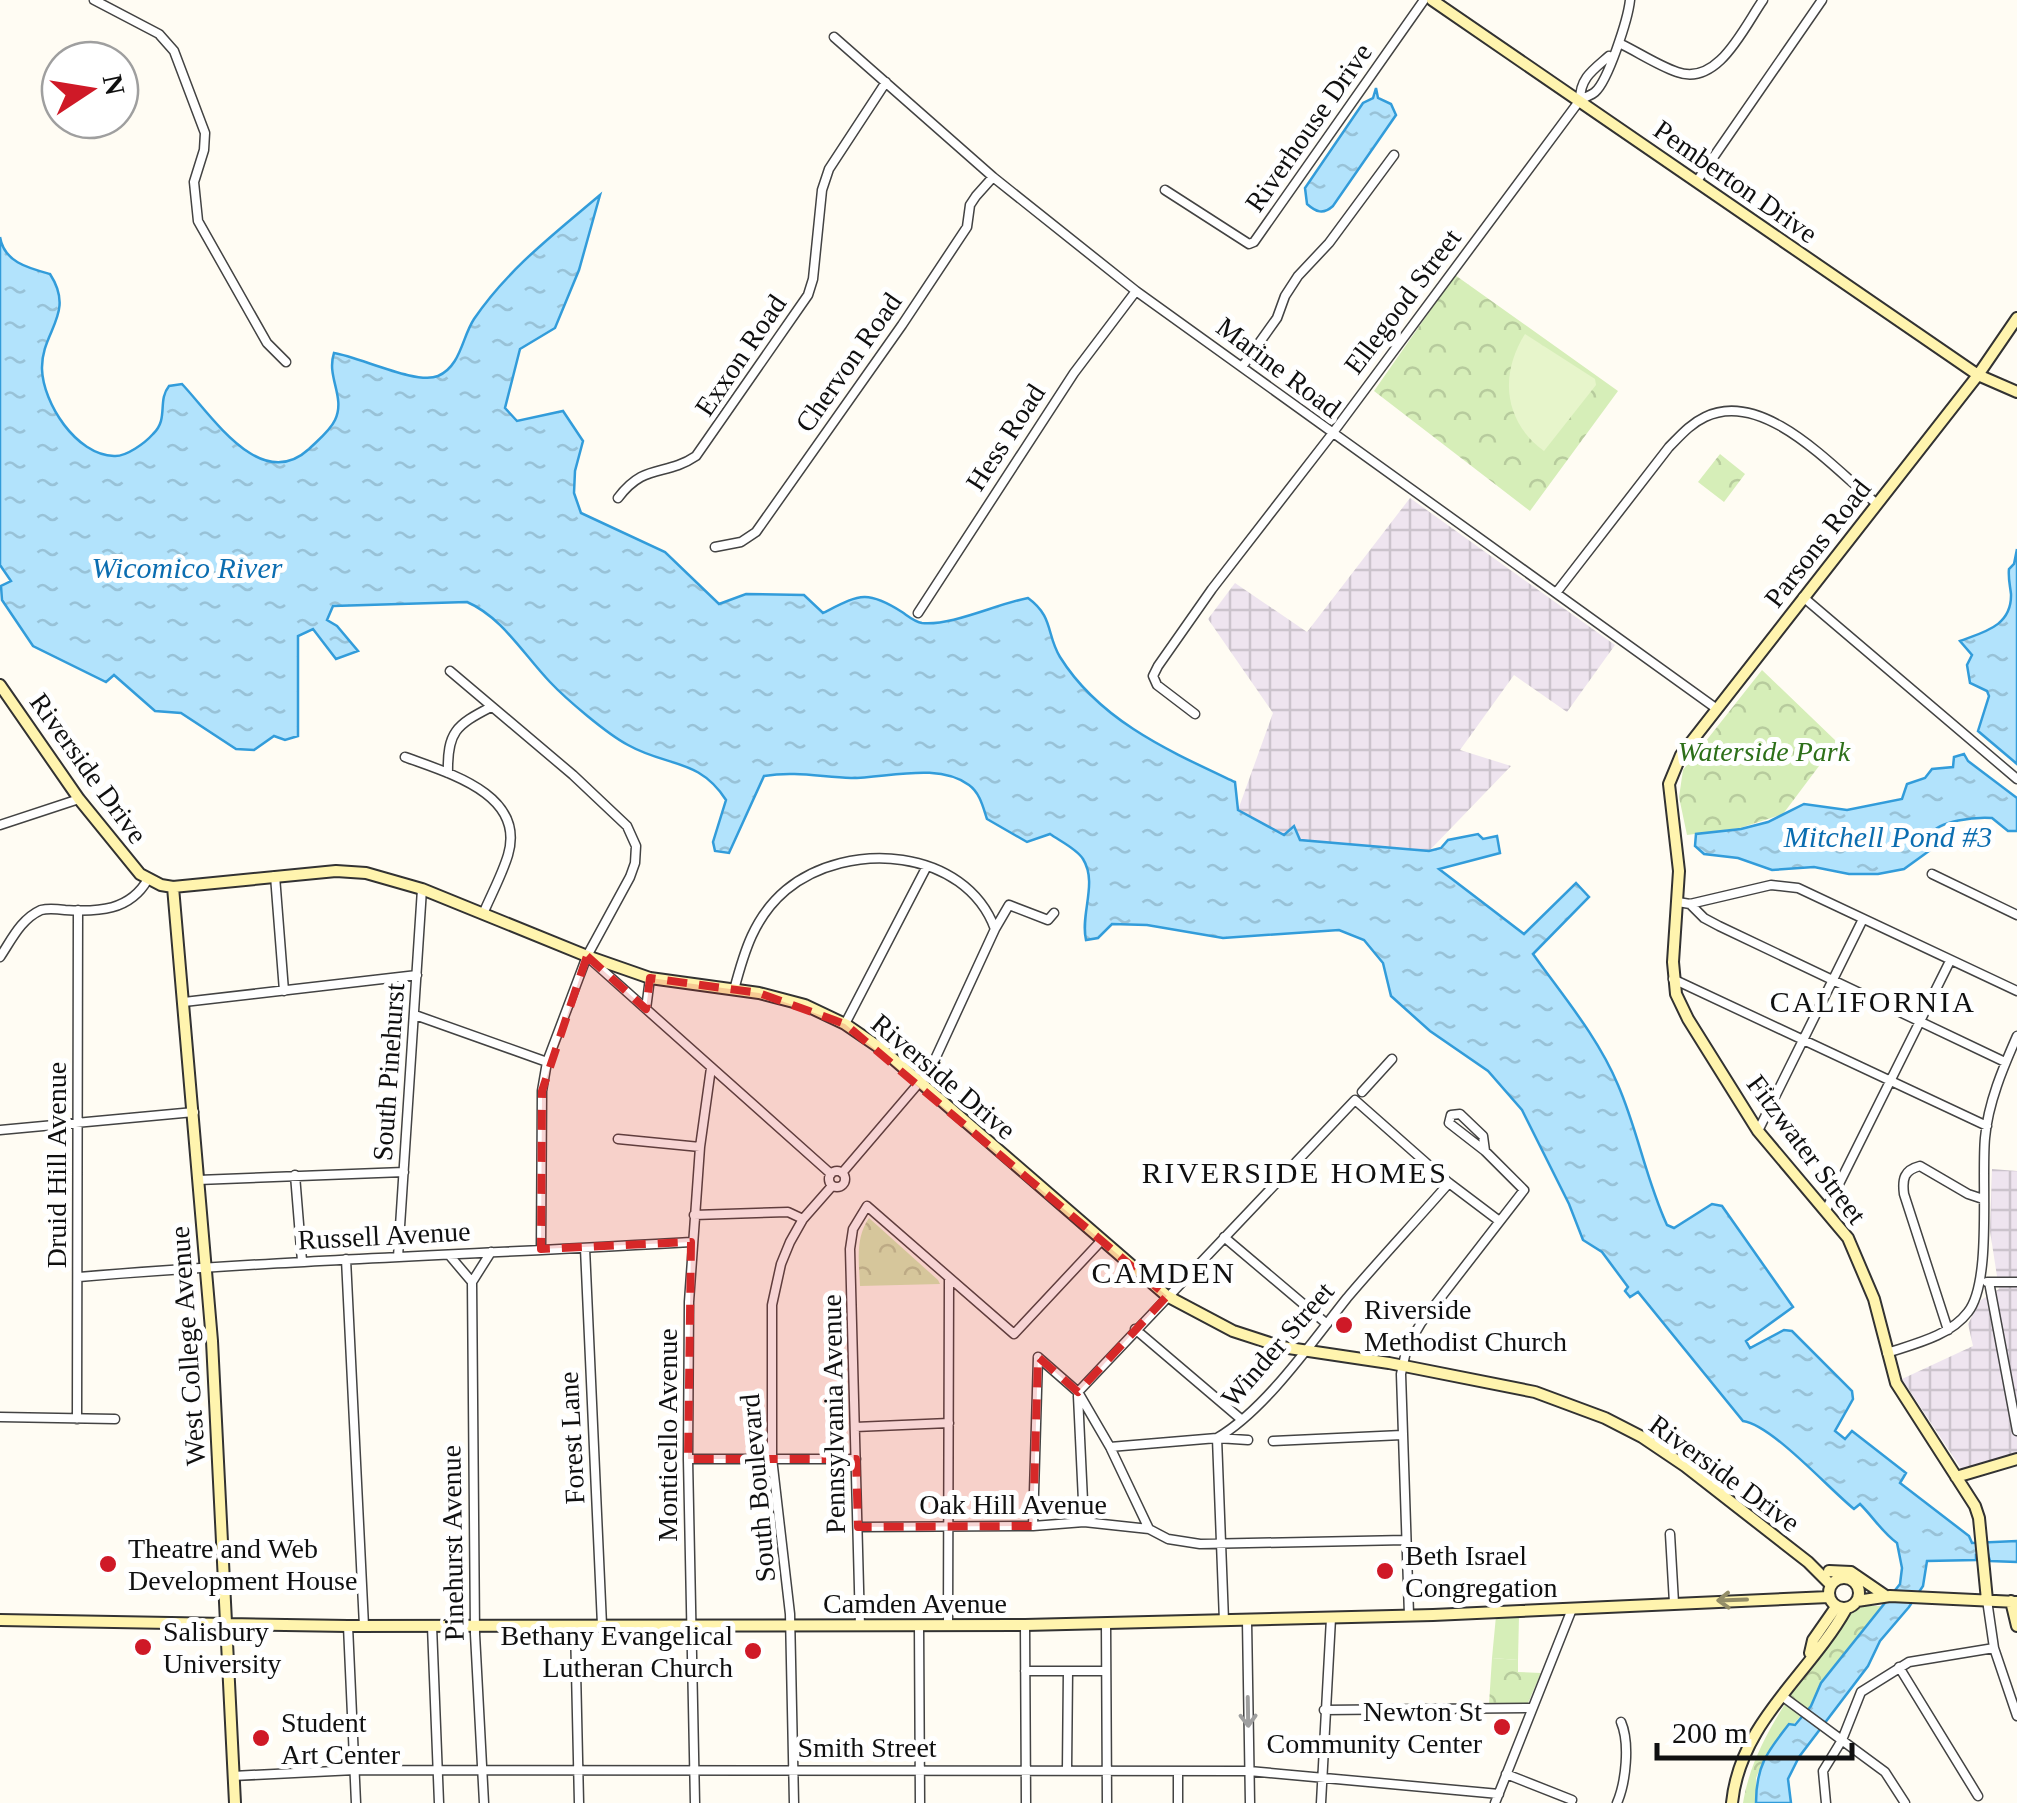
<svg xmlns="http://www.w3.org/2000/svg" width="2017" height="1803" viewBox="0 0 2017 1803" font-family="Georgia,serif">
<defs>
<pattern id="industrial-grid" width="8" height="8" patternUnits="userSpaceOnUse" patternTransform="scale(2.5)"><rect width="8" height="8" fill="#eee4ef"/><path d="M0 4h8M4 0v8" fill="none" stroke="#cbc3cc"/></pattern>
<pattern id="park-crowns" width="20" height="18" patternUnits="userSpaceOnUse" patternTransform="scale(2.5)"><rect width="20" height="18" fill="#d6eeb8"/><path d="M2 6a3 3 0 1 1 6 0M12 15a3 3 0 1 1 6 0" fill="none" stroke="#b7cb9d"/></pattern>
<pattern id="water-ripples" width="26" height="14" patternUnits="userSpaceOnUse" patternTransform="scale(2.5)"><rect width="26" height="14" fill="#b2e3fc"/><path d="M2 4q2-2 4 0t4 0M15 11q2-2 4 0t4 0" fill="none" stroke="#98c2d7"/></pattern>
</defs>
<rect width="100%" height="100%" fill="#fffcf3"/>
<path fill="url(#industrial-grid)" d="M1410 498 1615 645 1567 712 1514 675 1460 750 1511 766 1429 851 1299 840 1284 835 1238 810 1273 713 1208 619 1235 583 1307 632Z
M1992 1169 2017 1171V1452L1962 1470 1902 1379 1973 1346 1968 1324 1981 1300 1999 1289 1990 1231Z"/>
<path fill="#d6eeb8" d="M1496 1616H1519L1518 1660 1492 1658Z"/>
<path fill="url(#park-crowns)" d="M1455 275 1618 391 1530 511 1374 391Z
M1720 454 1745 474 1724 502 1698 482Z
M1762 670 1837 742 1783 814 1740 828 1687 835 1679 797 1683 770Z
M869 1218 938 1280 940 1284 860 1286C859 1262 855 1238 869 1218Z
M1863 1606H1883L1821 1683 1811 1705 1766 1754 1756 1778V1803H1743C1754 1735 1804 1679 1841 1622L1849 1612Z
M1492 1658 1518 1660V1672L1541 1673 1528 1703 1489 1704Z"/>
<path fill="#e7f5cb" d="M1525 334 1595 379 1596 385 1544 451C1504 422 1499 375 1525 334Z"/>
<path fill="url(#water-ripples)" stroke="#329cda" stroke-width="2.5" d="M1376 88 1378 98 1391 104 1396 115 1333 206C1323 215 1316 212 1307 204L1305 188 1363 103 1373 98Z
M600 195 579 270 555 328 520 349 505 408 517 421 563 411 583 441 575 471 574 493 581 513 665 552 719 604 746 594 804 595 823 613C859 595 866 589 902 612 908 616 915 622 922 623 952 626 996 604 1028 598 1054 617 1046 634 1060 657 1100 721 1169 751 1235 782L1238 810 1284 835 1294 826 1300 840 1429 851 1441 848 1448 840 1478 834 1483 839 1497 836 1500 853 1439 869 1524 934 1576 883 1589 897 1533 954C1563 996 1598 1037 1618 1085 1638 1131 1646 1180 1667 1225L1674 1228 1712 1204 1722 1206 1793 1307 1746 1341 1750 1348 1784 1330 1792 1331 1852 1391 1853 1399 1835 1431 1845 1439 1852 1431 1906 1473 1900 1483 1969 1536 1972 1543 2017 1541V1562L1990 1561 1988 1554 1976 1555V1560L1927 1561 1923 1586 1909 1607 1880 1641 1868 1666 1799 1757 1788 1779 1791 1803H1756C1756 1766 1767 1752 1789 1724L1795 1725 1811 1706 1821 1683 1900 1584 1902 1568 1897 1543C1882 1532 1874 1518 1860 1504L1854 1509C1829 1489 1772 1425 1743 1421L1638 1292 1630 1297 1625 1291 1628 1287 1602 1252 1583 1240 1569 1204 1522 1110 1488 1071 1430 1031 1391 996 1383 963 1364 940 1339 930 1223 938 1147 925 1112 924 1098 938 1086 940C1080 914 1098 883 1083 859 1077 849 1060 841 1050 834L1027 842 987 819C983 807 980 793 969 785 938 762 887 778 851 778 821 777 795 771 764 776L729 853 715 851 713 842 726 800C699 758 667 767 628 745 607 734 566 699 550 682 524 655 502 617 467 602L333 606 327 620 337 626 358 651 336 659 313 629 298 636V736L285 740 274 736 254 750 236 749 181 713 155 711 114 675 106 682 33 646 2 600 1 586 11 581 0 565V237C4 262 28 268 50 274 76 314 41 331 42 369 43 403 76 455 114 456 126 457 145 443 153 434 169 419 157 401 169 386L182 384C213 417 261 493 309 449 317 441 330 431 335 420 346 397 326 377 334 353 360 357 416 385 438 376 461 366 462 337 474 319 508 269 554 234 600 195Z
M2017 549V764L1978 731 1989 696 1987 691 1970 683 1967 665 1972 655 1960 641C1984 632 2012 626 2011 594 2010 585 2008 578 2009 569L2014 564Z
M1964 754 1968 761 2017 798V831H2008L1992 818C1976 817 1939 820 1930 835 1927 839 1928 846 1929 851L1904 869 1878 874H1849L1814 867 1772 870 1738 858 1704 854 1695 846 1696 834 1741 829 1768 822 1804 804 1847 810 1902 799 1907 784 1925 778 1932 769 1953 767 1954 757Z"/>
<g fill="none" stroke-linecap="round" stroke-linejoin="round">
<defs>
<path id="street" d="M94 0 159 34 174 51 205 133 204 150 194 182 198 221 267 343 286 362
M834 37 993 177 1136 291 1717 709
M1619 43C1638 52 1657 65 1677 72 1718 87 1744 27 1763 0
M1580 100C1580 78 1593 70 1609 56
M1697 181 1822 0
M1165 190 1249 244 1254 242 1424 0
M1242 367 1277 318 1285 296 1298 276 1329 243 1394 155
M618 498C645 462 665 477 696 456L808 295 813 279 822 190 829 169 886 82
M715 547 741 542 756 532 902 325 967 227 970 205 976 196 993 177
M1556 593 1669 447C1680 436 1690 424 1705 417 1764 388 1834 469 1876 503
M1803 597 2017 779
M918 613 1074 373 1136 291
M450 671 573 775 627 826 636 846 635 863 630 877 587 956 547 1062 542 1091 541 1249
M1195 714 1157 685 1153 676 1158 666 1212 589 1332 434 1580 100C1583 98 1592 95 1595 92 1608 81 1628 19 1630 0
M405 757C448 773 526 794 508 855 502 875 491 895 483 914
M448 773C447 732 456 725 491 707
M0 825 79 799
M1932 874 2017 915
M275 876 284 991
M1678 902 1690 904 1771 885 1798 888 2017 991
M1690 904 1704 918 1719 926 2005 1062
M995 929 1009 905 1048 920 1054 913
M0 957C12 939 21 919 41 910 49 908 57 909 65 910 98 912 130 911 148 879
M590 959 831 1174
M1673 979 1987 1126
M734 990C744 952 754 917 786 890 848 839 965 848 995 929L930 1070 842 1173
M184 1002 417 975
M646 1009 650 978
M415 1015 547 1062
M845 1024 927 866
M1362 1092 1392 1059
M0 1130 194 1112
M1758 1131 1863 919
M618 1139 700 1147
M829 1179a8 8 0 1 1 16 0a8 8 0 1 1-16 0Z
M295 1175 302 1261
M198 1180 404 1172
M1826 1210 1950 961
M694 1215 788 1212 803 1219
M1224 1237 1327 1324
M585 1248 602 1625
M450 1256 472 1282
M398 1257 422 889
M346 1259 364 1626
M79 1277C283 1260 487 1254 691 1242
M1987 1282H2017
M1989 1282 2017 1431
M1135 1329 1242 1420
M1948 1330 1904 1194C1902 1179 1904 1170 1920 1166L1968 1194 1983 1199
M1887 1353C1914 1344 1950 1336 1968 1312 1992 1282 1981 1180 1985 1138 1988 1103 2003 1068 2017 1036
M1038 1357 1078 1392 1110 1447 1149 1529
M1078 1392 1355 1100 1449 1183 1498 1220
M1078 1396 1084 1522
M0 1417 115 1419
M77 1419 78 910
M855 1427 949 1423
M1273 1441 1402 1435
M1110 1447 1217 1438 1248 1440
M688 1459H856
M1033 1526 1038 1357
M858 1527 1033 1526 1084 1522 1149 1529 1168 1539 1200 1544 1406 1540
M1670 1534 1674 1603
M1987 1600 1994 1648 2017 1716
M1409 1615 1401 1374 1407 1347 1421 1323 1524 1190 1485 1151 1449 1123 1451 1115 1460 1114 1483 1136 1485 1151
M1224 1621 1217 1438C1265 1410 1312 1342 1347 1298 1380 1259 1415 1222 1449 1183
M1247 1621 1250 1803
M1106 1624 1107 1803
M919 1625 920 1803
M948 1625 949 1280
M1025 1625 1026 1803
M348 1626 356 1803
M432 1626 439 1803
M575 1626 579 1803
M860 1626 850 1249 853 1229 867 1206 1014 1334 1101 1241
M1899 1667 1978 1796
M1025 1671H1106
M1782 1696 1885 1772 1905 1803
M1324 1710 1532 1708
M1067 1769 1068 1671
M1178 1771V1803
M1506 1774 1572 1800
M233 1776 355 1770 1249 1771 1499 1794
M484 1803 475 1634 472 1282 491 1252
M695 1803 688 1459 689 1302 700 1147 711 1068
M794 1803 790 1614 772 1458V1305L781 1264 790 1242 803 1219 832 1186
M1321 1803 1331 1618
M1495 1803 1572 1609
M1617 1803C1626 1782 1630 1743 1621 1722
M1826 1803 1823 1771 1842 1740 1861 1692 1909 1662 1994 1648"/>
<path id="secondary" d="M1432 0 1978 375 2017 392
M0 685 79 799 140 874 161 885 173 887 336 871 366 873 422 889 587 956 650 978 759 993 805 1005 845 1024 883 1050 1167 1296 1233 1331 1282 1347 1389 1363 1535 1392 1605 1418 1642 1437 1685 1466 1808 1562 1831 1585
M173 887 212 1341 235 1803
M1956 1477 2017 1459
M1829 1571 1851 1572 1886 1596
M1829 1593a15 15 0 1 1 30 0a15 15 0 1 1-30 0Z
M1987 1600 1979 1518 1975 1506 1896 1383 1874 1299 1848 1238 1758 1131 1688 1019 1676 994 1673 962 1679 871 1669 784 1681 755 1978 375 2017 318
M1857 1601 1890 1596 2017 1602
M2011 1601 2017 1626
M0 1620 348 1626 1025 1625 1433 1615 1829 1597
M1810 1653 1813 1640 1836 1607
M1732 1803C1740 1722 1809 1675 1846 1609"/>
</defs>
<use href="#street" stroke="#434343" stroke-width="11"/>
<use href="#secondary" stroke="#323232" stroke-width="14"/>
<use href="#street" stroke="#fff" stroke-width="8"/>
<use href="#secondary" stroke="#fff4ae" stroke-width="10"/>
</g>
<defs><path id="oneway-shaft" d="M-6 0H5M1.5-3L5.5 0L1.5 3" fill="none" stroke-width="1.6" stroke-linecap="round" stroke-linejoin="round" transform="scale(2.5)"/></defs>
<use stroke="#938d67" href="#oneway-shaft" transform="translate(1732 1600) rotate(178)"/>
<use stroke="#9f9f9f" href="#oneway-shaft" transform="translate(1248 1712) rotate(89)"/>
<path fill="#d62828" fill-opacity="0.2" stroke="#d62828" stroke-width="8" stroke-dasharray="20 12" stroke-linejoin="round" d="M587 956 646 1009 650 978 759 993 845 1024 1167 1296 1078 1392 1038 1357 1033 1526 858 1527 856 1459H688L691 1242 541 1249 542 1091Z"/>
<g fill="#cf1927" stroke="#fff" stroke-width="4">
<circle cx="1344" cy="1325" r="10"/>
<circle cx="108" cy="1564" r="10"/>
<circle cx="1385" cy="1571" r="10"/>
<circle cx="143" cy="1647" r="10"/>
<circle cx="753" cy="1651" r="10"/>
<circle cx="1502" cy="1727" r="10"/>
<circle cx="261" cy="1738" r="10"/>
</g>
<g text-anchor="middle" stroke-width="10" stroke-linejoin="round" paint-order="stroke">
<g font-size="28" fill="#101010" stroke="#fff">
<text transform="translate(1308 127) rotate(-55)" y="10">Riverhouse Drive</text>
<text transform="translate(1736 181) rotate(35)" y="10">Pemberton Drive</text>
<text transform="translate(1402 301) rotate(-53)" y="10">Ellegood Street</text>
<text transform="translate(740 355) rotate(-56)" y="10">Exxon Road</text>
<text transform="translate(848 362) rotate(-55)" y="10">Chervon Road</text>
<text transform="translate(1279 367) rotate(37)" y="10">Marine Road</text>
<text transform="translate(1005 437) rotate(-57)" y="10">Hess Road</text>
<text transform="translate(1817 543) rotate(-52)" y="10">Parsons Road</text>
<text transform="translate(89 768) rotate(54)" y="10">Riverside Drive</text>
<text transform="translate(388 1072) rotate(-86)" y="10">South Pinehurst</text>
<text transform="translate(944 1076) rotate(40)" y="10">Riverside Drive</text>
<text transform="translate(1807 1149) rotate(53)" y="10">Fitzwater Street</text>
<text transform="translate(56 1165) rotate(-90)" y="10">Druid Hill Avenue</text>
<text transform="translate(384 1235) rotate(-3)" y="10">Russell Avenue</text>
<text transform="translate(1277 1344) rotate(-49)" y="10">Winder Street</text>
<text transform="translate(187 1346) rotate(-94)" y="10">West College Avenue</text>
<text transform="translate(833 1414) rotate(-91)" y="10">Pennsylvania Avenue</text>
<text transform="translate(667 1435) rotate(-90)" y="10">Monticello Avenue</text>
<text transform="translate(571 1438) rotate(-93)" y="10">Forest Lane</text>
<text transform="translate(1725 1473) rotate(36)" y="10">Riverside Drive</text>
<text transform="translate(757 1488) rotate(-95)" y="10">South Boulevard</text>
<text x="1013" y="1514">Oak Hill Avenue</text>
<text transform="translate(452 1543) rotate(-91)" y="10">Pinehurst Avenue</text>
<text x="915" y="1613">Camden Avenue</text>
<text x="867" y="1757">Smith Street</text>
</g>
<g font-size="28" font-style="italic" fill="#2d7019" stroke="#fff">
<text x="1764" y="761">Waterside Park</text>
</g>
<g font-size="28" fill="#101010" stroke="#fff" text-anchor="start">
<text x="1364" y="1319">Riverside<tspan x="1364" dy="32">Methodist Church</tspan></text>
<text x="128" y="1558">Theatre and Web<tspan x="128" dy="32">Development House</tspan></text>
<text x="1405" y="1565">Beth Israel<tspan x="1405" dy="32">Congregation</tspan></text>
<text x="163" y="1641">Salisbury<tspan x="163" dy="32">University</tspan></text>
<text x="733" y="1645" text-anchor="end">Bethany Evangelical<tspan x="733" dy="32">Lutheran Church</tspan></text>
<text x="1482" y="1721" text-anchor="end">Newton St<tspan x="1482" dy="32">Community Center</tspan></text>
<text x="281" y="1732">Student<tspan x="281" dy="32">Art Center</tspan></text>
</g>
<g font-size="30" font-style="italic" fill="#0b6db0" stroke="#fff">
<text x="187" y="578">Wicomico River</text>
<text x="1888" y="847">Mitchell Pond #3</text>
</g>
<g font-size="30" letter-spacing="2.5" fill="#101010" stroke="#fff">
<text x="1873" y="1012">CALIFORNIA</text>
<text x="1295" y="1183">RIVERSIDE HOMES</text>
<text x="1164" y="1283">CAMDEN</text>
</g>
</g>
<g transform="translate(90 90) rotate(78)"><circle r="48" fill="#ffffff" stroke="#9f9f9f" stroke-width="2.5"/>
<path d="M0-8L18 38L0 25L-18 38Z" fill="#cf1927"/>
<text y="-15" font-size="28" font-weight="bold" text-anchor="middle" fill="#101010">N</text>
</g>
<path d="M1657 1743v15h195v-15" fill="none" stroke="#101010" stroke-width="5"/>
<text x="1672" y="1743" font-size="30" fill="#101010" stroke="#ffffff" stroke-width="8" paint-order="stroke">200 m</text>
</svg>
